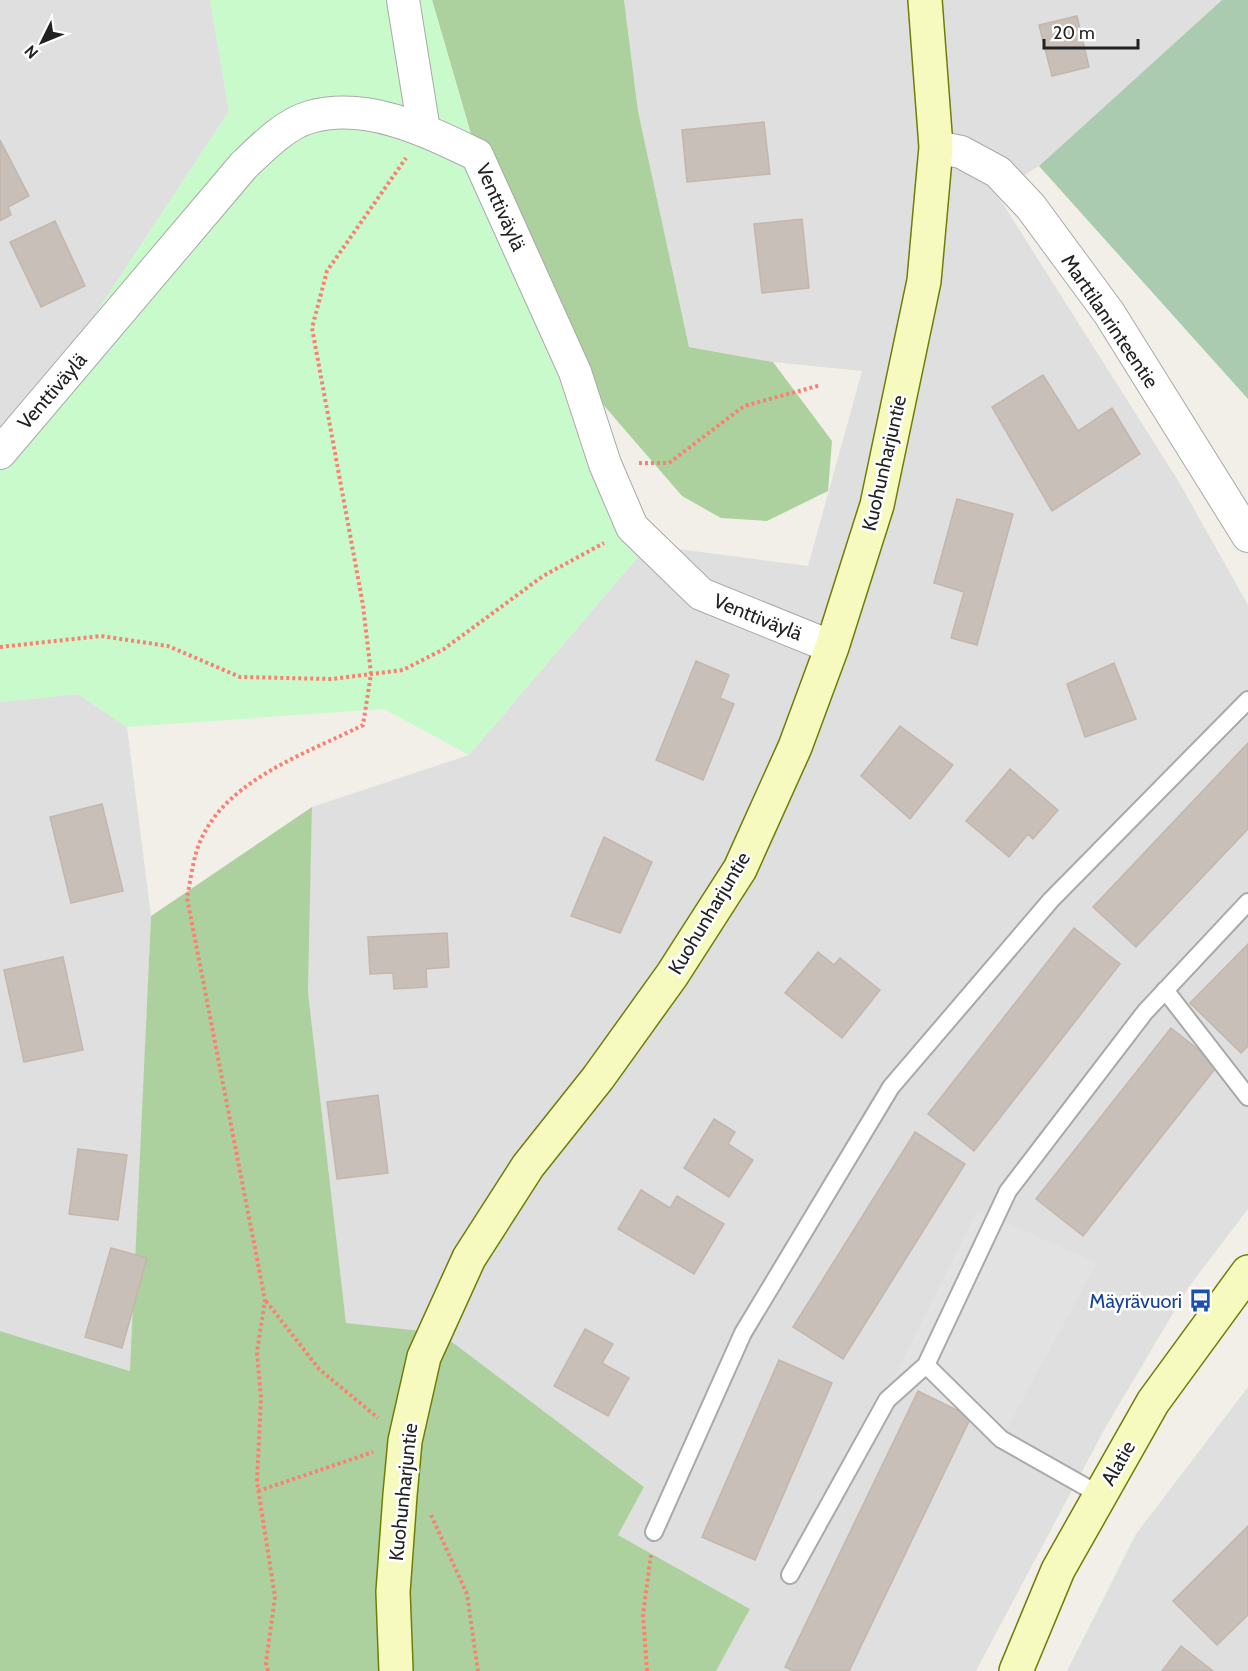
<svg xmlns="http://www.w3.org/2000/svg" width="1248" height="1671" viewBox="0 0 1248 1671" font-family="Cabin,sans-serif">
<rect width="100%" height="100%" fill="#f2efe9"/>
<path fill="#e0dfdf" d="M0 0H210L229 111 21 427 0 453Z
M624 0H1222L1039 166 996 193 1179 482 1248 605V1209L1188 1288 1104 1430 976 1671H716L750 1609 618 1535 644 1487 440 1334 346 1323 308 992 312 807 469 755 648 545 808 566 862 371 773 362 689 347 638 111Z
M78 694 127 727 151 916 131 1371 0 1331V702Z
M1248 1387V1671H1067L1136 1534Z"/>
<path fill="#add19e" d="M432 0H624L638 111 689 347 773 362 832 441 828 491 767 521 721 518 682 496 575 372 477 155Z
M312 807 308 992 346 1323 440 1333 644 1487 618 1535 750 1609 716 1671H0V1331L130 1371 151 916Z"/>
<path fill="#aacbaf" d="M1222 0H1248V399L1039 166Z"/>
<path fill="#c8facc" d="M210 0H432L477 155 648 545 469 755 384 709 127 727 78 694 0 702V453L21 427 229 111Z"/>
<path fill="#e2e2e2" d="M978 1210 1097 1263 1001 1439 894 1378Z"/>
<path fill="#c7bfb8" stroke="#c4b6ab" stroke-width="1.5" d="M1077 16 1089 67 1052 76 1039 25Z
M764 122 770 174 687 182 682 130Z
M0 140 29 196 8 207 11 215 0 221Z
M802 219 809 288 762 293 754 224Z
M55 221 85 286 41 307 10 242Z
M1043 375 1078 431 1112 408 1140 454 1052 511 992 407Z
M957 499 1013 514 977 645 951 638 964 592 934 583Z
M696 661 729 675 720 698 734 704 703 780 656 760Z
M1114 663 1136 719 1085 737 1067 684Z
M900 726 953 765 910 819 861 776Z
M1248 743V829L1136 947 1093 907Z
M1010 769 1058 810 1033 839 1028 834 1009 857 966 821Z
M102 804 123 891 71 903 50 817Z
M604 837 652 862 620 933 571 916Z
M1074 928 1120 964 974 1151 928 1114Z
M447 933 449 967 426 969 427 987 394 989 393 973 370 974 368 937Z
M1248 944V1046L1241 1053 1190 1003Z
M818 952 834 965 840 958 880 990 842 1038 785 993Z
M63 957 83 1050 24 1062 4 970Z
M1171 1028 1218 1065 1083 1236 1036 1199Z
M378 1095 388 1173 337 1179 327 1102Z
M714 1119 735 1132 728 1144 753 1160 729 1197 684 1168Z
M915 1132 965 1164 843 1359 793 1327Z
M78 1149 127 1155 118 1220 69 1214Z
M641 1190 670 1208 677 1196 724 1224 694 1274 618 1229Z
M111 1248 147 1258 122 1348 85 1337Z
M585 1329 613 1344 602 1363 629 1378 608 1416 554 1386Z
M779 1360 832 1383 755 1560 702 1537Z
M918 1391 971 1417 849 1671H793L785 1667Z
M1248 1526V1615L1217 1645 1173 1601Z
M1181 1646 1213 1671H1162Z"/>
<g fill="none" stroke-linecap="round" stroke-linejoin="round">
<defs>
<path id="lane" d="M1165 990 1248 1097
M926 1365 1001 1439 1100 1495
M654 1532 743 1333 891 1087 1051 900 1248 700
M790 1575 887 1400 926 1365 1008 1191 1145 1012 1248 902"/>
<path id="street" d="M403 0 424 130
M936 147 961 152 998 172 1031 207 1109 313 1248 536
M0 453 244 165C262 148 285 124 310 117 367 101 427 131 477 155L575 372 605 464 632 527 701 594 832 647"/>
<path id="secondary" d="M396 1671 393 1592 400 1495 405 1441 424 1357 469 1258 528 1166 598 1078 672 975 740 869 795 747 832 647 877 505 924 281 936 147 925 0
M1016 1671 1058 1570 1153 1402 1248 1272"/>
</defs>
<use href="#lane" stroke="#a9a9a9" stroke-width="20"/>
<use href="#street" stroke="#a9a9a9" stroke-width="34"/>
<use href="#secondary" stroke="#707d05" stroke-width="36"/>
<path stroke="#fa8072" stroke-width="4" stroke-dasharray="3 3" stroke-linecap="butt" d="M639 463H669L744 406 821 385
M0 647 101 636 168 646 240 677 332 679 403 670 444 649 543 576 604 543
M266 1301 319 1369 378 1418
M258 1491 373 1452
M431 1515 467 1594 478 1671
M268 1671 266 1663 275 1597 257 1482 261 1398 257 1352 265 1300 187 898C190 883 192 867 196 853 217 782 304 755 363 725L371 674 363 605 312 328 327 271 406 158
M647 1671 643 1614 651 1555"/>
<use href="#lane" stroke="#fff" stroke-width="16"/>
<use href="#street" stroke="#fff" stroke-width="32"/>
<use href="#secondary" stroke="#f7fabf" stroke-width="33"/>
</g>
<defs>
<symbol id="bus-bare" viewBox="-9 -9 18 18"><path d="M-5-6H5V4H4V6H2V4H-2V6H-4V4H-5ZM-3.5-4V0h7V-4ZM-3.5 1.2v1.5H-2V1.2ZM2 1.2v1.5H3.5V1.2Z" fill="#1a4fb4" stroke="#fff" stroke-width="2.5" paint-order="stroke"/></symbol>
</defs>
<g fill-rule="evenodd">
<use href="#bus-bare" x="1184" y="1284" width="33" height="33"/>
</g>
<g text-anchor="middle" stroke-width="5" stroke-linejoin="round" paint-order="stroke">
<g font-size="20" fill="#222" stroke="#fff">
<text transform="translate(501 207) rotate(66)" y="7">Venttiväylä</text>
<text transform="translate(1110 321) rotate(56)" y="7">Marttilanrinteentie</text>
<text transform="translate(52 391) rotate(-49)" y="7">Venttiväylä</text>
<text transform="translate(884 463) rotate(-77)" y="7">Kuohunharjuntie</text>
<text transform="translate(758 617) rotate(22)" y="7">Venttiväylä</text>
<text transform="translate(709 913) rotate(-59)" y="7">Kuohunharjuntie</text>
<text transform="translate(1118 1463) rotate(-60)" y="7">Alatie</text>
<text transform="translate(403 1492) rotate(-84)" y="7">Kuohunharjuntie</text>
</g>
<g font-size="20" fill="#164399" stroke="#fff" text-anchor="end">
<text x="1182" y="1308">Mäyrävuori</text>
</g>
</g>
<g transform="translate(42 42) rotate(227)" stroke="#ffffff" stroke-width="4.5" paint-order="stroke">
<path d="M0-4.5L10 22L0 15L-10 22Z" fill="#222222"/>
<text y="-9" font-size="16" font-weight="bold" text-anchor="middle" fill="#222222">N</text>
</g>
<path d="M1044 39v9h94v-9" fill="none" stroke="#222222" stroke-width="3"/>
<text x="1053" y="39" font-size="18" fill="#222222" stroke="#ffffff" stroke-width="4.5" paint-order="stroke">20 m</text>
</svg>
